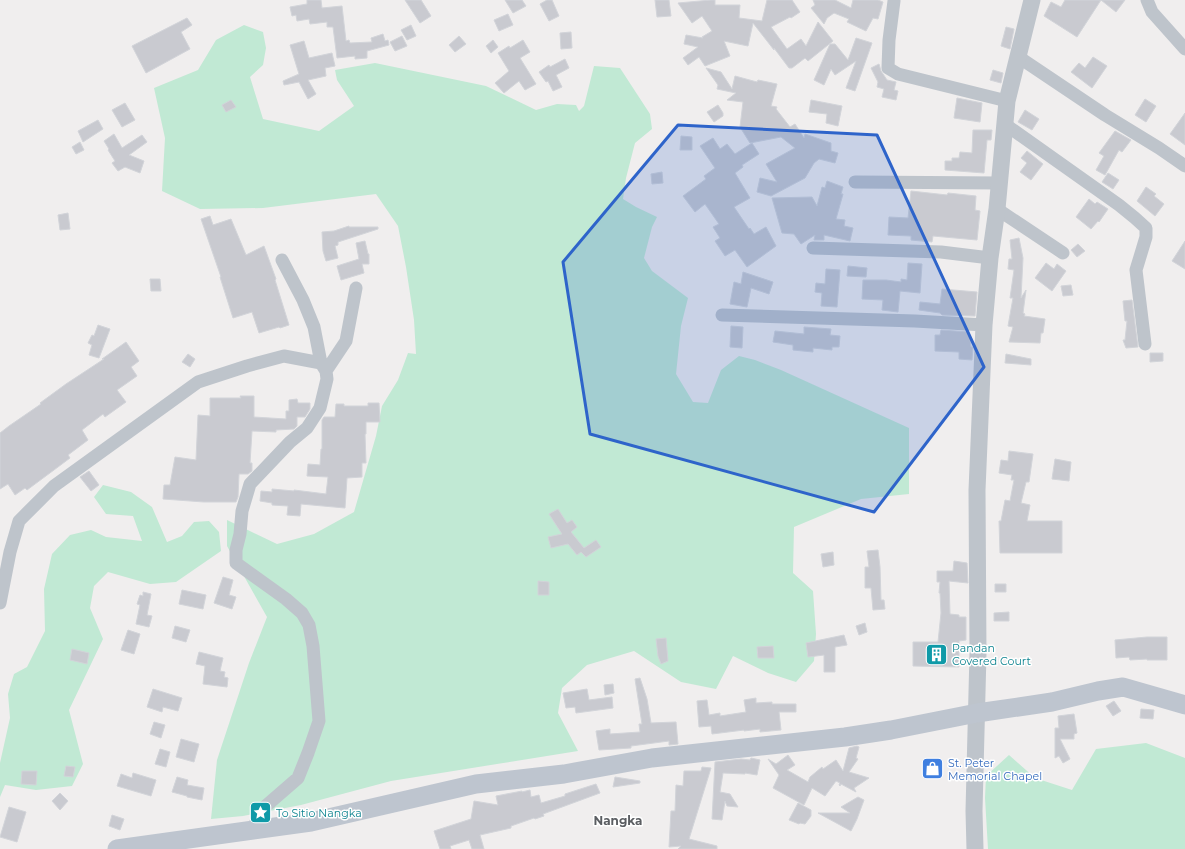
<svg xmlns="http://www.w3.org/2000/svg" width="1185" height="849" viewBox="0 0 1185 849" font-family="Montserrat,sans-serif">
<rect width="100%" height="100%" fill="#f0eeee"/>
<path fill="#c1e9d4" d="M244 25 263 32 266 48 263 65 250 77 263 119 319 131 354 106 337 80 335 70 375 63 486 86 536 110 557 104 576 105 579 111 584 106 594 66 620 68 650 114 652 129 635 143 626 178 623 199 636 207 657 217 652 227 644 258 652 271 688 298 681 326 676 374 693 402 708 403 721 370 739 356 755 360 781 370 909 428V494L861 499 794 527 793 573 813 591 816 634 814 661 796 682 768 673 733 656 716 689 681 682 634 651 587 665 562 688 558 713 578 751 391 781 301 805 243 816 211 819 217 760 249 663 267 617 227 546V520L277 544 314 534 354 512 376 436 382 406 398 380 408 353 416 354 414 320 406 267 398 226 376 194 263 208 200 209 162 191 165 138 154 88 198 70 216 40Z
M103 485 131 492 152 507 167 542 182 536 194 522 209 521 219 532 221 551 176 582 150 584 108 572 94 586 90 608 103 639 69 710 83 764 72 786 36 790 5 785 0 797V763L10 718 8 694 14 674 27 667 45 631 44 589 52 554 70 535 91 530 106 537 142 541 133 516 106 514 94 497Z
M1146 743 1185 758V849H988L985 798 986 776 1009 755 1035 778 1072 790 1096 749Z"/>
<path fill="#c9cad0" stroke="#d2d4d9" d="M307 0H321L322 8 342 6 346 41 349 40 350 43 372 42 371 38 383 34 385 41 388 40 389 45 367 51V58L355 59V56L337 58 333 27H327V22L310 24 309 19 297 21 296 15 292 16 290 7 307 4Z
M405 0H421L431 16 420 23Z
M505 0H522L526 6 513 13Z
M547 0H552L559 16 549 21 540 4Z
M655 0H669L671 16 657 17Z
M711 0H715V5H740L739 18 762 21 767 0H792L800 12 791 18 790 17 771 27 787 49 801 39 806 46 818 22 833 41 808 61 805 58 792 68H789L774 48V50L753 23 748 46 724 41 730 56 705 66 699 57 688 65 683 58 698 47 684 44 686 35 703 38 702 37 712 31 702 16 692 23 678 3Z
M813 0H835L851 8 853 0H878L883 2 878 19 873 18 866 31 847 22 849 19 834 13 827 18 824 24 811 8 815 5Z
M1065 0H1125L1116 12 1101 0 1077 37 1044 16 1051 2 1061 7Z
M508 14 513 25 499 31 494 20Z
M187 18 192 25 181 32 190 49 146 73 132 46Z
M411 25 416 36 407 40 401 30Z
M1006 27 1014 29 1010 49 1001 46Z
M571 32 572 48 561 49 560 33Z
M402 36 407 46 395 51 390 42Z
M459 36 466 44 455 52 449 45Z
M856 38 872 43 855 91 846 88 856 61 835 75 831 69 824 85 814 80 830 44H835L848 60Z
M493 40 498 47 491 53 486 46Z
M523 40 530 52 520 58 536 84 525 90 519 81 504 93 495 83 509 71 498 53 509 46 510 48Z
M304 41 309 58 332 53 335 66 325 68 326 76 308 80 316 94 308 99 299 82 284 85 283 81 299 74 290 45Z
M1093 57 1107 66 1092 88 1071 72 1079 63 1085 68Z
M565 59 569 68 556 75 562 87 553 91 548 81 546 82 539 72 549 65 550 67Z
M879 64 881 71 887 80 896 82 894 90 898 91 896 100 882 97 884 89 877 87 878 82 871 68Z
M706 68 721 72 732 89 735 76 757 82 758 80 777 84 771 106 777 107 776 109 790 127 795 124 804 138 805 134 831 143V151L838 153 835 163 819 159 814 163 805 178 771 196 757 192 760 178 777 182 766 164 795 148 781 137 750 143 740 127 743 102 727 100 736 93 717 89 718 85Z
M993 70 1003 73 1001 83 990 80Z
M957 98 982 103 980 122 954 118Z
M1145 99 1156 106 1146 122 1135 115Z
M231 100 236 107 226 112 222 105Z
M811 100 842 106 838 126 826 123 827 114 809 112Z
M125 103 135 120 122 127 112 110Z
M718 105 723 113V116L714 122 707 112Z
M1025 110 1039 119 1032 130 1018 122Z
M1185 113V145L1170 134Z
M98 120 103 129 83 142 78 131Z
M973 130H992L991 140H987L984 173 945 170V161H952V158H959L960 152 972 153Z
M1115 131 1131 140 1122 152 1119 150 1105 175 1096 170 1104 156 1099 153Z
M114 134 122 148 142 135 147 142 129 155 144 161 140 173 125 167 118 171 112 163 115 161 108 150 109 149 104 141Z
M681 136 692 137V150H680Z
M713 138 720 149 727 144 735 154 752 143 759 154 742 165 743 167 735 173 750 198 734 207 749 229 750 228 754 234 766 227 776 246 747 267 735 250 725 256 715 241 720 238 713 227 719 224 705 204 695 212 683 196 706 179 704 176 715 168 700 146Z
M80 142 84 150 76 154 72 147Z
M1027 151 1043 164 1031 180 1020 172 1027 163 1021 158Z
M662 172 663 183 652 184 651 174Z
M1108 173 1119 180 1113 189 1102 182Z
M827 181 843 187 841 194H843L836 219 845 220 844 226 853 228 850 241 824 235V240H814L815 235 801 244 794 234 782 233 772 198 812 197 817 206 822 187 825 188Z
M1146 187 1156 194 1154 196 1164 204 1155 216 1137 201Z
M911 191 947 195 948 193 976 196 975 210 980 211 977 240 933 236 932 242 911 240V236L888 235 889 217 908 218Z
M1089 199 1095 204 1097 202 1108 209 1099 222 1098 221 1091 229 1076 217Z
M68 213 70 229 60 230 58 215Z
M210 216 213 225 231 219 246 255 264 246 276 279 275 280 289 325 280 328 279 327 259 333 252 312 233 318 220 277H221L201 219Z
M349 226V227H378V229L338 242V245L335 246 338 258 326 261 323 251 322 232 334 231Z
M1019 238 1023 258 1021 298 1026 290 1023 313 1025 314 1024 316 1045 319 1043 333H1041L1040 343 1009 342 1013 327 1008 326 1013 298H1010L1014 270 1008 269 1009 259H1012L1010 240Z
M365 241 368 254H369V264H362L364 273 341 280 337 266 359 259 356 243Z
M1185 241V269L1172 261Z
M1078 244 1085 251 1077 257 1071 250Z
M908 263 922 264 920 293 900 291 898 312 882 310 883 300 862 299 863 280H886L901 282V279L907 280Z
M1046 263 1054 269 1057 264 1066 271 1052 291 1035 278Z
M848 266 867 268 866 277 847 276Z
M826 269 840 270 837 307 821 306 822 293 815 292 816 283 825 284Z
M743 272 773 282 769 294 751 288 747 307 730 304 734 282 741 284Z
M150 279H160L161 291H151Z
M1071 285 1073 295 1063 296 1061 286Z
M942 289 977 292 975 316 942 315 940 313 919 310 920 302 940 304Z
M1132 300 1138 347 1126 348 1123 340H1125L1127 321H1125L1123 301Z
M98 325 110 329 99 358 89 355 92 345 88 343 92 335 94 336Z
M731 326 743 327 742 348 730 347Z
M804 327 831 329 830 335 840 336 839 347H832V350L813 348V352L793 350V345L773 342 775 331 804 334Z
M941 330 969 332 971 347H973L972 360 959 359V352L935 351V335H940Z
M126 342 139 361 131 367 137 376 117 390 126 402 105 417 103 414 82 430 88 440 68 455 70 458 58 467 27 490 25 488 15 495 8 484 0 489V433L9 426 41 404 40 403 66 384 104 359H102Z
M1150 353H1163V361L1150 362Z
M188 354 195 359 190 367 182 362Z
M1006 354 1031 359V365L1005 363Z
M240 396H254V417L286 419V411H289V400L297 399 298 403H310V409L305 417H297V426L294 429 276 430V432L252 431 250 463H252V471L248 474H239L238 497 236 502H204L163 499 164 485H170L175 457 196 460 198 415 210 416V398H241Z
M368 403H379L380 422H366V434H365L366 463H362V477L347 478 345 508 301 504 300 516 287 515 288 506 272 505V503L260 501 261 491 272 492V489L294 491V490L326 494 328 477 307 476 308 464 320 465 321 449H322V420L324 417H335L336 404H344V406H368Z
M1009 451 1033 454 1029 482H1026L1021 503 1030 505 1027 521H1062V553H1000L999 521H1001L1005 500 1010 501 1014 480H1011L1012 475 999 473 1001 460 1008 461Z
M1055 459 1071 462 1069 481 1052 479Z
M89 471 99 485 91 491 80 477Z
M558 509 567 523 572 520 577 527 571 532 584 548 596 540 601 547 586 557 581 552 577 555 568 544 551 548 548 537 562 534 549 514Z
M878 550 880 567 881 600H884L885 609 873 610 871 588H865V567H869L867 551Z
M833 552 834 565 823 567 821 554Z
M954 561 967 563 968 583 949 581 950 614 959 615V617H966V640L959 641V667L913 666V642H938L941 613 940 593H939L940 582H937V571H953Z
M223 577 233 580 229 595 236 597 232 609 214 603Z
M538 581 549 582V595H538Z
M995 584H1006V592H995Z
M182 590 206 595 203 609 179 604Z
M143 592 151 594 147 615 152 616 149 627 136 624 140 605 137 604 140 595 143 596Z
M1009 612V621H994V613Z
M865 623 867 632 859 635 856 626Z
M175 626 190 630 186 642 172 638Z
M128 630 140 634 134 654 121 650Z
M844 635 847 645 835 647V672H824V655L808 657 806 643Z
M1147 637H1167V660H1147V659L1130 660 1129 657 1116 658 1115 640Z
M666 638 668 661 661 664 658 656 656 639Z
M773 646 774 658H758L757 647Z
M72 649 89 653 87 664 70 660Z
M199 652 223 658 220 671 225 672 224 677 228 678 227 687 203 684 205 666 196 664Z
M640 678 647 699 651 723 676 722 678 744 669 745V741L631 746V748L599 750 596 731 610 729V734L640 732 639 724H642L635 679Z
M613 684 614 693 605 695 604 685Z
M153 689 182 698 178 711 163 707 162 712 147 707Z
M587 689 589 700 612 697 613 708 576 713 575 707 566 708 563 693Z
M756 698V703L772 702V704H796V712H779L781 730 760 732V729L744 731V730L712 734 711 726 699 727 697 701 707 700 709 715 720 713V716L746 712 744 700Z
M1114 701 1121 711 1113 716 1106 706Z
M1141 709 1154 710 1153 719 1140 718Z
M1074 714 1077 733 1074 734V739H1060L1070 759 1063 763 1059 756 1055 758V728H1059L1058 716Z
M154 722 165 725 161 738 150 734Z
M181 739 199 744 194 762 176 757Z
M857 746 859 747 856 758 858 759 849 772 869 778 854 788 856 792 841 784 840 786 839 785 840 783 836 781 825 796 812 788 804 805 773 788 779 775 768 759 776 764 788 755 795 765 787 770 808 782 810 777 822 767 823 769 836 760 843 771 849 748Z
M160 749 170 752 166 767 155 764Z
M751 758 760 760 757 775 745 773V774L723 773 720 792 730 794 738 807 727 806 725 801 722 820 712 819 715 762 741 759 750 760Z
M66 766 75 767 73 777 64 776Z
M702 767 711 768 689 839 717 846V849H678L681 846 669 847 671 811H675L676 785 683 786 684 771H701Z
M22 771H37L36 785 21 784Z
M133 773 156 780 151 796 117 786 121 774 132 778Z
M177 777 188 780 187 785 204 788 202 800 187 797V796L172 792Z
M615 777 640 781V783L613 787Z
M596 784 600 793 543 814 544 816 535 819 534 818 511 826V828L480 835 484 849H472L469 840 450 846 451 849H440L434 831 471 819 474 801 498 805 496 796 522 791V792L530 790 531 797 539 795 541 803 565 796V794Z
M60 793 68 801 60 810 52 801Z
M858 797 864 800 857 819 851 831 818 813H850L841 807Z
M798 803 811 810V816L805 824 800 823 799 824 789 820Z
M9 807 26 812 17 842 0 837Z
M112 815 124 819 120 830 109 826Z"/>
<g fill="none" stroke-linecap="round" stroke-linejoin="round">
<path stroke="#bec4cb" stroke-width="13" d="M1147 0 1152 12 1185 49
M894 1 889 40 888 68 898 74 1007 101
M1017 56 1105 115 1159 148 1185 166
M1006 125 1119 205 1135 218 1146 228V237L1136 270 1145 344
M855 182 1000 183
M997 209 1063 253
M813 248 941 252 990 258
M282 260 303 300 314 327 321 363
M722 315 915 321 984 325
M326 371 346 341 356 288
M0 603 10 552 19 521 54 486 198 382 247 366 284 356 321 363 326 371 327 379 320 408 307 428 290 442 250 484 242 511 240 534 236 550V563L286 599 302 613 309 625 313 646 319 721 308 753 298 778 260 811 253 830"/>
<path stroke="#bec4cb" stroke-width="17" d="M975 849 974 811 978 653 977 490 984 325 990 258 997 209 1007 101 1032 0"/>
<path stroke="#bec5cf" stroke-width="19" d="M117 849 311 822 476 784 564 774 652 758 845 737 891 730 977 713 1052 702 1098 691 1123 687 1185 705"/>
</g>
<path fill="#2e64ca" fill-opacity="0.2" stroke="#2e64ca" stroke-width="3" stroke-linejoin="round" d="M678 125 877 135 984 367 874 512 590 434 563 262Z"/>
<defs>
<symbol id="building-square" viewBox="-11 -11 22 22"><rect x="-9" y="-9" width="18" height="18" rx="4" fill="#0f9aa8" stroke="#fff"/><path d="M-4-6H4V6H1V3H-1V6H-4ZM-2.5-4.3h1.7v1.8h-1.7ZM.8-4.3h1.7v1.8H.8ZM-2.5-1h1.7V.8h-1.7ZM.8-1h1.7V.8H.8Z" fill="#fff"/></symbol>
<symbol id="shop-square" viewBox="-11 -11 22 22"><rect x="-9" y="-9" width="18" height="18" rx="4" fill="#3f7fe0" stroke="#fff"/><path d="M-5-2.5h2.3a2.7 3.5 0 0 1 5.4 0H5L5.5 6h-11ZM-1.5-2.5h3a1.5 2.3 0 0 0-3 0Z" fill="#fff"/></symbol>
<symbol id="sight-square" viewBox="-11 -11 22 22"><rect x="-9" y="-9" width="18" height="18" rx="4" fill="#0f9aa8" stroke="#fff"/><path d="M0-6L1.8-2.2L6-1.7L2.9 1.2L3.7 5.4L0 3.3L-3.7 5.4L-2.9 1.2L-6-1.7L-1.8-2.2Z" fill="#fff"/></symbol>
</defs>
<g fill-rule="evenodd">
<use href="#building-square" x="924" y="642" width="25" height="25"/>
<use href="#shop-square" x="920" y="756" width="25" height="25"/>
<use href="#sight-square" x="248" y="800" width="25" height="25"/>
</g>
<g text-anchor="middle" stroke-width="3" stroke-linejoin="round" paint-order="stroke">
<g font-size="11" fill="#0d838f" stroke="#fff" text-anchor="start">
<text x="952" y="652">Pandan<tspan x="952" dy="13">Covered Court</tspan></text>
<text x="276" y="817">To Sitio Nangka</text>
</g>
<g font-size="11" fill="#366cbe" stroke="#fff" text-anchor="start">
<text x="948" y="767">St. Peter<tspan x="948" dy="13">Memorial Chapel</tspan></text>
</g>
<g font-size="12" font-weight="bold" fill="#5b5e62" stroke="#fff">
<text x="618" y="825">Nangka</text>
</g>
</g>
</svg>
